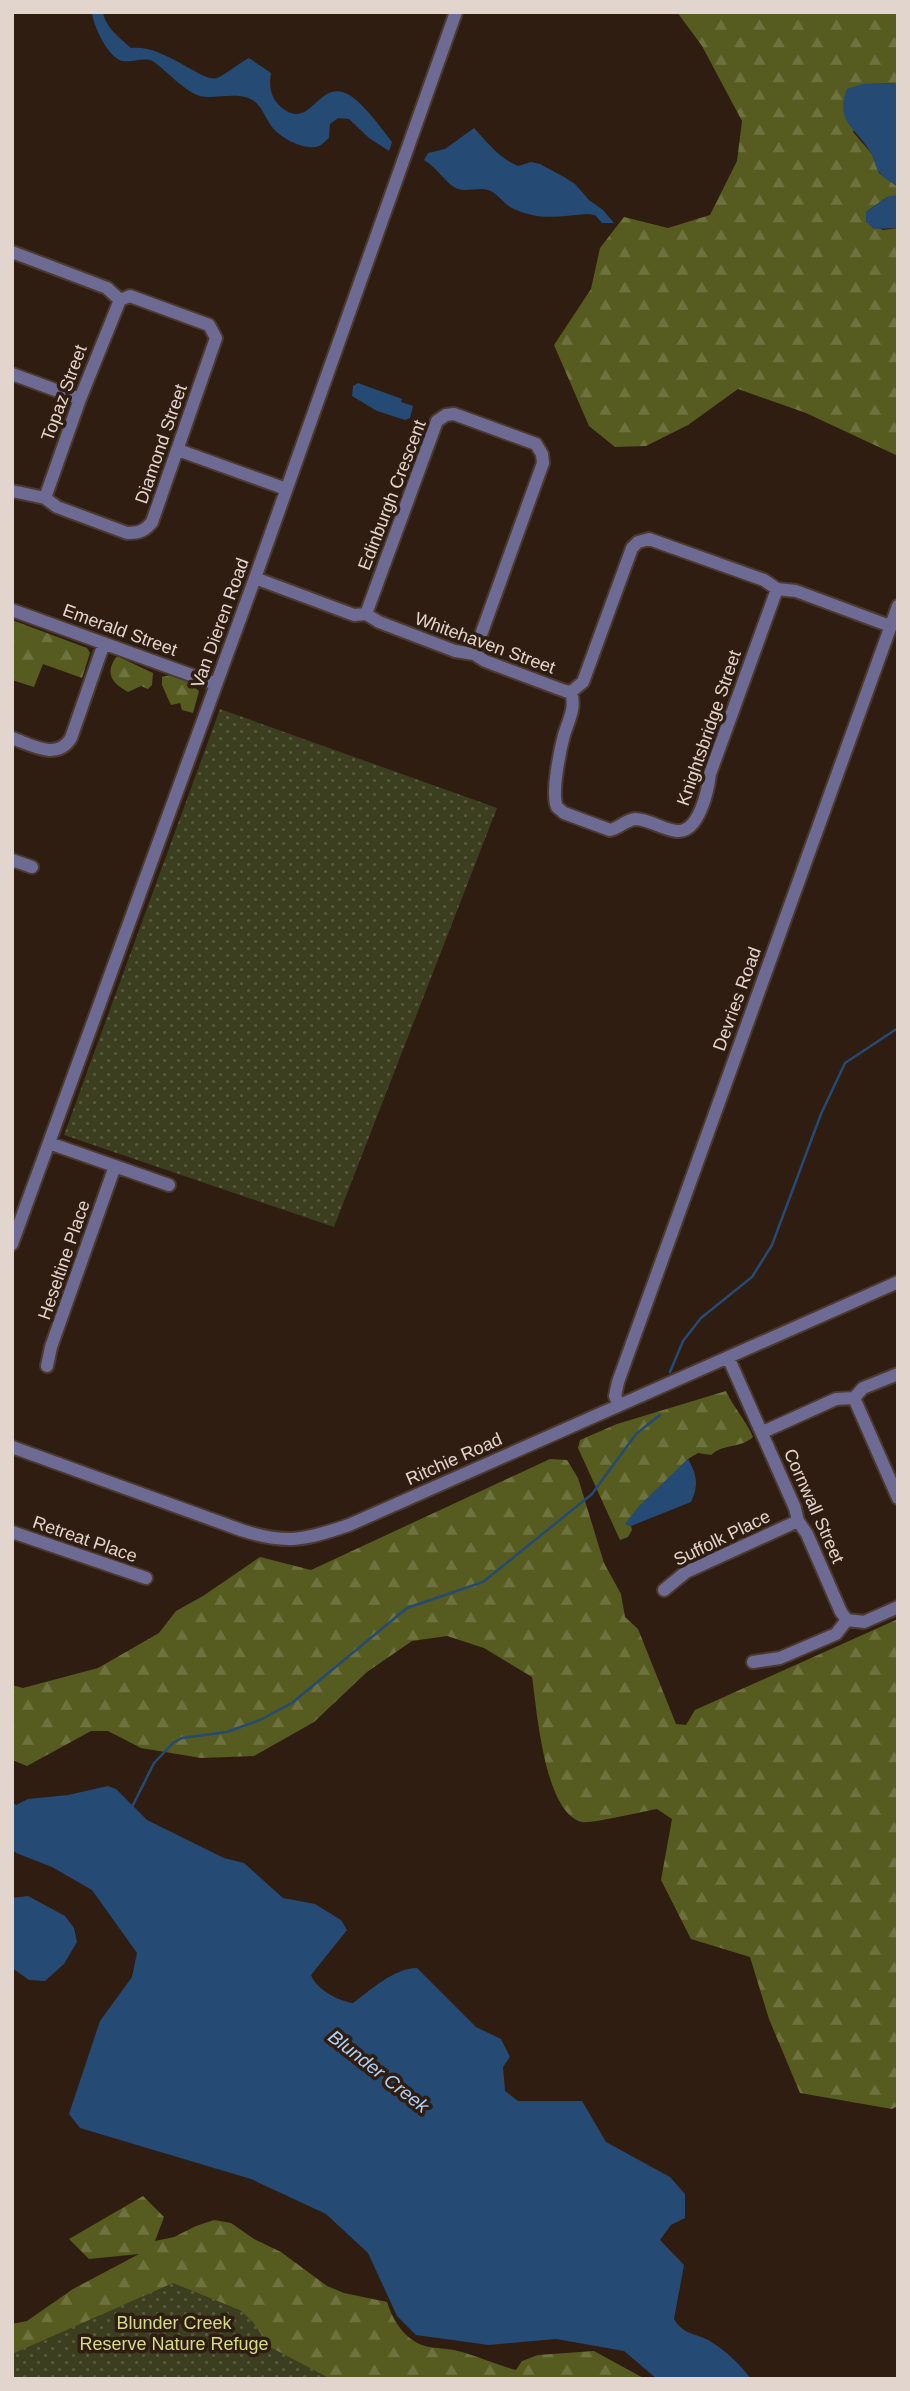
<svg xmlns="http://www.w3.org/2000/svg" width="910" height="2391" viewBox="0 0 910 2391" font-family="Helvetica,sans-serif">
<defs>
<pattern id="forest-firs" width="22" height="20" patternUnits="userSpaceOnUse" patternTransform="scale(1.75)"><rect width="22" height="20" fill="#565b1f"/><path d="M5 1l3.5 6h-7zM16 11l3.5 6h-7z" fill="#6e723e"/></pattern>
<pattern id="park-dots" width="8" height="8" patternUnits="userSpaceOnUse" patternTransform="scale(1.75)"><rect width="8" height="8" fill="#3b3f1f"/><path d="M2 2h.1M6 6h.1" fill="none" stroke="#575a3e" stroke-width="1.8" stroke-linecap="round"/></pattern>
</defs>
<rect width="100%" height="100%" fill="#301d11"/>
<path fill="url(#forest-firs)" d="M677 12H898V84L881 83 853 132 872 154 879 173 898 187 897 196 887 197 866 212V222L883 230 898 228V456L806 413 738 389 688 425 646 446 615 447 589 426 554 345 591 289 600 248 624 217 668 228 710 215 737 161 742 121 702 46Z
M12 620 87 648 90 653 82 678 43 664 34 687 12 680Z
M117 656 153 673 152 685 148 689 141 686 128 692C112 683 104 673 117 656Z
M171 675 183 678 199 691 193 713 182 710 180 703 171 705 162 685V677Z
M726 1391C733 1407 746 1420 753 1437 740 1449 724 1443 711 1455L698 1453 688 1459 626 1524 631 1526 632 1530 628 1537 620 1540 578 1448 580 1440 617 1424Z
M550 1459 567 1460 578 1478 604 1563 621 1594 625 1617 638 1629 676 1724 686 1725 695 1710 898 1619V2106L892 2109 800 2093 769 2019 750 1957 691 1939 661 1880 672 1819 657 1809C644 1811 591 1824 582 1822 544 1813 537 1709 532 1677L484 1648 447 1636 412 1641 367 1672 314 1722 254 1756 201 1758 141 1748 108 1731H91L27 1766 12 1760V1685L23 1688 98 1668 159 1633 176 1611 203 1596 260 1557 311 1570Z
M143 2196 164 2217 155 2241 174 2237 196 2226 214 2220 231 2223 254 2239 281 2252 327 2286 344 2293 387 2302C393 2321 405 2340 425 2346 436 2349 448 2348 458 2351 478 2356 496 2365 516 2370L522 2361 538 2355 594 2351 645 2379H12V2324L27 2321 73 2289 139 2254 89 2259 69 2239Z"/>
<path fill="url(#park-dots)" d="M220 709 497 808 334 1227 64 1135Z
M173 2283 240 2310 253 2322 270 2347 331 2379H12V2354Z"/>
<path fill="#254a73" d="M92 12H103C105 27 120 38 131 48 164 44 202 83 217 78 225 75 239 63 249 58L271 73C269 86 270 97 281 107 309 131 317 85 342 92 358 95 382 129 392 142L389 151 369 138 349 119 338 118 330 124 329 138C326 140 324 143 321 145 307 153 277 137 270 124 263 113 259 100 245 97 231 93 208 100 197 95 181 88 168 72 154 62 145 56 133 63 122 61 108 57 93 26 92 12Z
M881 83 898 84V187C892 182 884 179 880 173 875 168 875 159 871 153 857 128 834 122 847 89L862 84Z
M474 128C488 143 499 158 518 166L531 162 540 164 564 177 575 184 589 200 603 210 614 223H602L595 215 588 214C560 216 540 221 514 209 504 205 498 193 488 190 478 187 466 193 456 188 444 182 438 168 424 160L428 153 445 149Z
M898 195V228L874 229 866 222V212L887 197Z
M358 383 402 399 401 402 413 406 410 418 405 420 377 411 352 396 353 386Z
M688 1459C697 1475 699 1485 691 1502L631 1526 625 1524 640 1505Z
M108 1786 116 1789 147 1820 224 1858 244 1863 283 1898 315 1904 341 1920 347 1930 311 1975C316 1989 338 2001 353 2003 371 1990 394 1968 417 1968L476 2027 501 2039 510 2057 503 2067 505 2091 518 2101H582L606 2142 670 2177 685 2194V2218L671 2225 660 2240 684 2265 674 2319C683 2335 696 2333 710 2341 725 2350 741 2365 751 2379H657L624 2351 556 2339 489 2345 416 2335 397 2316 368 2253 326 2214 251 2179 80 2128 69 2114 100 2021 132 1977 137 1953 92 1890 52 1867 16 1853 12 1849V1802L16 1805 28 1799 68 1795Z
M28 1896 65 1916 74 1928 77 1942 64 1964 45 1981 29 1980 12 1968V1898Z"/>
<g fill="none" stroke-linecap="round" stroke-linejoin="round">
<path stroke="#254a73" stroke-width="2.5" d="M670 1372 683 1341 701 1318 752 1277 772 1245 821 1114 845 1063 898 1028
M132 1807 154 1763 173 1743 182 1738 227 1732 260 1720 292 1703 407 1608 483 1582 592 1494 636 1434 660 1415"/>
<defs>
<path id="minor" d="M12 252 107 288 120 300
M12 374 80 399
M178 450 286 489
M12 491 45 498 57 507 127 533C139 533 145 531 152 522L216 338 209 325 130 296 120 300
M45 498 80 399 120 300
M255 578 354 615 366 614 379 622 455 651 474 654 485 661 565 691 571 692 583 682 632 548 638 542 649 539 764 580 777 589 796 591 890 626
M12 610 216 684
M366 614 437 421 446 415 454 414 536 444 542 454 543 463 474 654
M571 692C576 708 569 719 564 735 560 750 551 794 557 807L564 813 610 830C619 828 626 820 635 819 649 819 663 830 677 831 699 833 708 790 710 774L777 589
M12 738C32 745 57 761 71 738L104 643
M12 860 32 867
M49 1143 169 1185
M12 1244 255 578 456 12
M728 1357 795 1508 798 1521 807 1534 841 1612 847 1620 864 1622 898 1607
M47 1366 51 1347 115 1166
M854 1398 898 1498
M619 1405 615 1396 618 1382 898 606
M763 1432 836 1399 854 1398 863 1388 898 1374
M12 1447 241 1530C286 1545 305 1540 349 1525L898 1282
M12 1532 146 1578
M664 1590 686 1572 798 1521
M753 1662 780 1658 836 1634 847 1620"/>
</defs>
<use href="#minor" stroke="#4c3a2f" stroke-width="16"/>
<use href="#minor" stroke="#6d6a93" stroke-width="12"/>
</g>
<g text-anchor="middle" stroke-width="7" stroke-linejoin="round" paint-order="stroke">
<g font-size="18" fill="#e2d5cd" stroke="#301d11">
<text transform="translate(64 393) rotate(-70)" y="6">Topaz Street</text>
<text transform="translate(161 444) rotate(-71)" y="6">Diamond Street</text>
<text transform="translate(392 495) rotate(-69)" y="6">Edinburgh Crescent</text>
<text transform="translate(220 623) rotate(-70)" y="6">Van Dieren Road</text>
<text transform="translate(120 630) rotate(20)" y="6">Emerald Street</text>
<text transform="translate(485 643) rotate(20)" y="6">Whitehaven Street</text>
<text transform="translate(709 728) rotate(-71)" y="6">Knightsbridge Street</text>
<text transform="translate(737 999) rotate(-70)" y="6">Devries Road</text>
<text transform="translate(64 1260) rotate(-71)" y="6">Heseltine Place</text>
<text transform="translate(454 1459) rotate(-24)" y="6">Ritchie Road</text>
<text transform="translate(814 1506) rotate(66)" y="6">Cornwall Street</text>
<text transform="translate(722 1538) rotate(-26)" y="6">Suffolk Place</text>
<text transform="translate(85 1539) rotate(19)" y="6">Retreat Place</text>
</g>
<g font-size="18" fill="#d3dc85" stroke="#301d11">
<text x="174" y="2329">Blunder Creek<tspan x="174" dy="21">Reserve Nature Refuge</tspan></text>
</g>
<g font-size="19" font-style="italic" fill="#afd1f9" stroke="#301d11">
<text transform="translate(379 2071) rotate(38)" y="7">Blunder Creek</text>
</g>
</g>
<rect width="910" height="2391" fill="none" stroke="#e2d5cd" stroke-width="28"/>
</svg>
